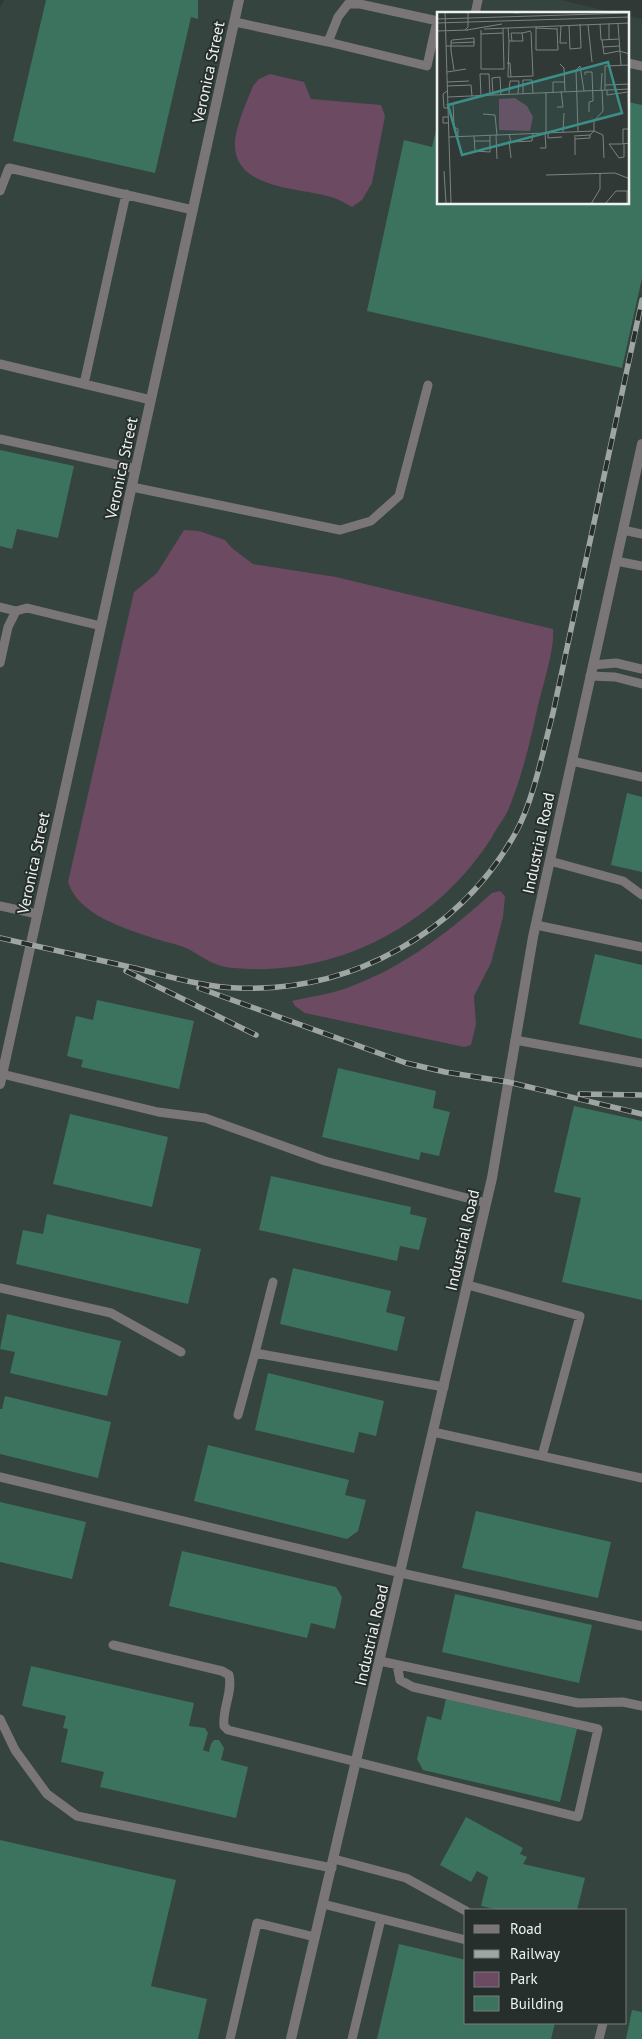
<svg xmlns="http://www.w3.org/2000/svg" width="642" height="2039" viewBox="0 0 642 2039" font-family="'PT Sans',sans-serif">
<rect width="100%" height="100%" fill="#313936"/>
<path fill="#35443e" fill-rule="evenodd" d="M4 0H561L619 14H438V204H628V16L642 19V2039H0V8ZM466 1910H626V2023H466Z"/>
<path fill="#6c4a61" d="M270 74 304 82 311 99 381 105 385 116 372 183 362 200 352 207C345 203 338 199 331 197 299 187 232 190 235 141 237 123 246 103 253 86L259 79Z
M184 530 199 531 225 540 232 548 253 564 336 577 553 629C555 649 542 688 537 710 530 743 522 776 509 808 505 818 497 827 492 837 437 924 337 978 233 968 215 967 203 957 188 949 178 944 166 942 156 939 126 929 78 915 68 882L134 592 157 573Z
M500 891 505 896 503 917 491 963 474 996 476 1024 471 1045 464 1047 305 1013 295 1006 292 1001C312 996 333 994 352 986 405 966 450 931 492 893Z"/>
<path fill="#3c735e" d="M46 0H198V19L191 17 155 173 13 141Z
M628 102 642 105V278L622 368 367 311 404 140 432 147 438 122V204H628Z
M0 450 74 466 58 538 17 529 12 549 0 546Z
M627 793 642 797V872L611 865Z
M595 954 642 965V1039L579 1024Z
M97 1000 194 1021 179 1089 81 1067 83 1060 67 1056 76 1016 93 1020Z
M338 1068 436 1091 433 1108 450 1112 439 1156 421 1152 419 1160 322 1137Z
M574 1106 642 1121V1300L562 1282 581 1198 554 1192Z
M70 1114 168 1137 152 1207 53 1184Z
M271 1176 411 1207 410 1214 427 1218 419 1250 400 1246 397 1261 259 1230Z
M47 1214 201 1249 188 1304 16 1264 23 1230 43 1234Z
M293 1268 391 1291 386 1312 405 1317 397 1351 280 1324Z
M7 1314 121 1341 107 1396 10 1373 15 1352 0 1349Z
M268 1373 384 1401 376 1436 359 1432 354 1453 255 1430Z
M5 1396 111 1422 98 1478 0 1454V1409H2Z
M208 1445 349 1480 345 1495 366 1500 358 1531 347 1539 194 1501Z
M0 1502 86 1522 72 1579 0 1562Z
M476 1511 611 1542 598 1598 462 1568Z
M182 1551 336 1587 342 1597 335 1629 311 1623 307 1638 169 1606Z
M455 1594 592 1625 579 1683 442 1652Z
M31 1666 194 1703 189 1726 205 1728 208 1733 203 1750 209 1752 211 1744 214 1740H219L224 1748 221 1760 248 1767 236 1818 100 1787 104 1772 61 1762 68 1729 63 1728 66 1716 22 1706Z
M446 1699 577 1729 560 1802 423 1770 417 1759 427 1716 441 1720Z
M466 1817 523 1848 520 1854 527 1857 523 1864 585 1878 577 1910H500L481 1906 488 1877 477 1871 471 1882 440 1865Z
M0 1840 176 1880 151 1986 207 1999 198 2039H0Z
M399 1944 466 1960V2023H555L551 2039H377Z
M632 2010 642 2012V2039H626Z"/>
<g fill="none" stroke-linecap="round" stroke-linejoin="round">
<path stroke="#7a7678" stroke-width="9" d="M475 14 478 0
M235 22 328 42 338 17 348 4H360L438 21
M328 42 427 66 437 21
M628 63 642 66
M0 191 9 168 193 210
M0 364 151 400
M84 384 126 194
M0 439 136 469
M132 487 340 530 371 521 399 496 428 385
M623 530 642 534
M616 561 642 566
M0 607 16 611
M0 663 8 627 16 611 27 608 101 626
M593 665 616 663 642 669
M590 676 615 677 642 684
M572 761 642 777
M550 861 623 881 642 895
M0 906 37 914
M536 925 642 947
M515 1040 642 1063
M2 1074 158 1112 205 1118 325 1161 486 1203
M273 1282 255 1353 444 1387
M468 1285 580 1316 542 1456
M0 1288 111 1313 181 1352
M238 1415 255 1353
M433 1432 642 1478
M0 1477 401 1573 642 1626
M113 1645 222 1671 229 1675C233 1692 222 1709 224 1726L228 1730 578 1817 598 1729 413 1687 400 1680 397 1665
M380 1661 578 1703 623 1702 642 1706
M0 1719 15 1750 47 1794 77 1816 332 1868
M334 1859 406 1878 466 1911
M323 1904 466 1940
M230 2039 257 1923 315 1937
M352 2039 381 1919
M599 2039 603 2023"/>
<path stroke="#7a7678" stroke-width="10" d="M0 1084 239 0
M291 2039 492 1178 533 937 642 444"/>
<defs>
<path id="rail" d="M0 938 139 969
M134 968C168 976 203 987 237 988 351 993 461 932 516 832 534 799 543 750 553 713L642 300
M126 971 256 1035
M199 988 406 1063 445 1072 508 1082 642 1114
M580 1094 642 1095"/>
</defs>
<use href="#rail" stroke="#9fa5a3" stroke-width="5.5"/>
<use href="#rail" stroke="#272f2c" stroke-width="4" stroke-dasharray="11" stroke-linecap="butt"/>
</g>
<g text-anchor="middle" stroke-width="4" stroke-linejoin="round" paint-order="stroke">
<g font-size="16" fill="#edf2f0" stroke="#272f2c">
<text transform="translate(208 72) rotate(-78)" y="6">Veronica Street</text>
<text transform="translate(121 468) rotate(-78)" y="6">Veronica Street</text>
<text transform="translate(538 843) rotate(-78)" y="6">Industrial Road</text>
<text transform="translate(33 863) rotate(-78)" y="6">Veronica Street</text>
<text transform="translate(462 1240) rotate(-77)" y="6">Industrial Road</text>
<text transform="translate(371 1635) rotate(-77)" y="6">Industrial Road</text>
</g>
</g>
<g transform="translate(437 12)">
<rect width="192" height="192" fill="#313936"/>
<path d="M62 87 78 86 90 94 96 105 93 119 62 118Z" fill="#6c4a61"/>
<path fill="none" stroke="#7c8380" stroke-width="1" d="M8 0 14 192M67 0 82 1M0 7 193 1M0 11 193 5M163 12 164 28 182 27M172 12V28M181 12 184 53M132 13 133 37 144 36 143 12M151 13 155 50M124 14 123 31H130M99 15V38H121L120 16M71 16 72 29H86L85 21 94 19M99 16 120 17M47 17 193 11M28 18 31 15V0M30 18 65 12M44 18V57H67L66 16M0 19 31 18M44 22 66 21M165 28 167 42 182 39 193 42M72 29 71 65 96 64 94 20M75 29 74 21H85M14 31 38 30M9 34H37V26L15 28 14 29V39L17 58M166 35 182 34M70 51H73L74 65M123 52 127 56 128 79M10 60 29 57M148 63V60H155L156 89 152 90V100M10 70 32 69M168 73 193 72M10 74 34 73 35 84M164 78 165 61M168 78V54L193 53M170 78V83L191 80M10 79 6 82 7 96H11M109 80V121M116 80V70H128M72 82 73 69H82L81 82M86 82V68H95L96 81M191 82 192 113M56 83 55 66 63 65 64 83M44 84 43 62H52L53 83M11 85 193 77M16 91 17 115 21 117V125M120 95H126L124 79M46 102 58 103 60 123M11 105H6V111H11M141 119 139 58 143 54 147 79M126 120 127 101M111 121V126L125 125M72 122 74 130 95 129 96 121M59 123 60 147M153 123 157 119V109L166 99 165 78M37 124 38 139 53 140V123M137 124 153 123V126L138 127M12 125 157 119 166 123 167 146M138 125V143M37 129H53M72 129 74 146M186 132V117H193M187 132V145L182 146 172 132H184L193 131M103 136H109L108 121M7 159 9 191M109 163 178 161 193 167M154 192 163 177V161M168 192 179 179H190M190 192V179H193"/>
<path fill="#3b8f88" fill-opacity="0.15" stroke="#3b8f88" stroke-width="2.5" d="M171 50 185 101 25 143 11 93Z"/>
<rect width="192" height="192" fill="none" stroke="#edf2f0" stroke-width="2.5"/>
</g>
<rect x="464" y="1909" width="162" height="115" fill="#272f2c" stroke="#767d7a"/>
<rect x="474" y="1925" width="25" height="8" fill="#7a7678" stroke="#767d7a"/>
<text x="510" y="1934" font-size="15" fill="#edf2f0">Road</text>
<rect x="474" y="1950" width="25" height="8" fill="#9fa5a3" stroke="#767d7a"/>
<text x="510" y="1959" font-size="15" fill="#edf2f0">Railway</text>
<rect x="474" y="1972" width="25" height="15" fill="#6c4a61" stroke="#767d7a"/>
<text x="510" y="1984" font-size="15" fill="#edf2f0">Park</text>
<rect x="474" y="1996" width="25" height="15" fill="#3c735e" stroke="#767d7a"/>
<text x="510" y="2009" font-size="15" fill="#edf2f0">Building</text>
</svg>
